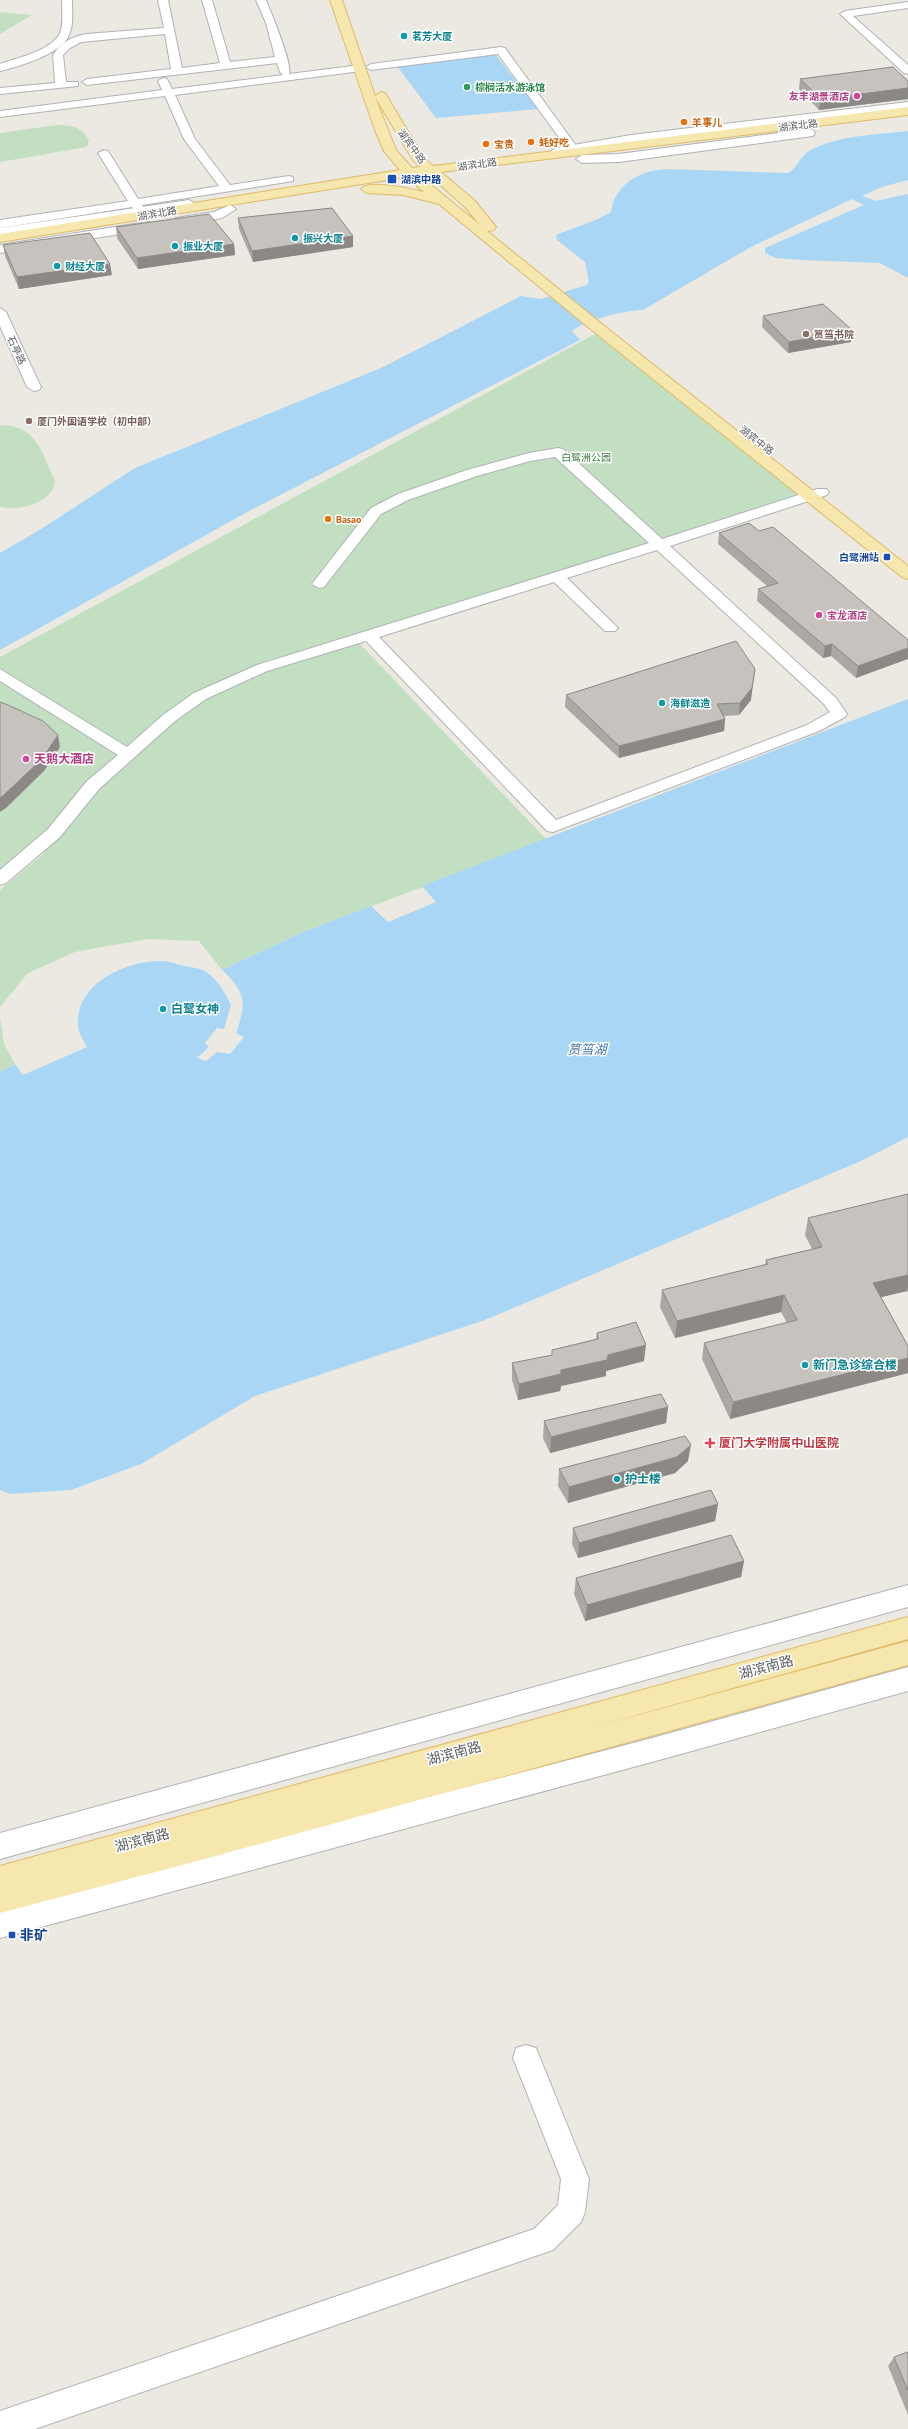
<svg xmlns="http://www.w3.org/2000/svg" width="908" height="2429" viewBox="0 0 908 2429" font-family="'PT Sans','Noto Sans SC',sans-serif">
<rect width="100%" height="100%" fill="#ebe9e2"/>
<path fill="#c2e0c1" d="M0 12 32 15 0 34Z
M57 125C72 125 82 127 89 140L87 147 0 162V133Z
M595 334 811 497 262 662 200 690 137 744 103 767 54 833 0 878V657Z
M0 425C38 425 41 452 55 481 53 503 18 512 0 507Z
M359 643 547 840 303 932 222 970 199 941 148 939 75 952 28 973 0 1007V890L42 855 122 765 191 707 263 672Z
M0 1016 4 1044 15 1064 0 1072Z"/>
<path fill="#a9d6f4" d="M494 53 538 109 436 118 397 66Z
M908 131V180L882 187 862 196 876 201 908 194V278L880 263 802 260 776 258 765 253V248L864 205 852 199 749 248 643 310C625 310 586 320 572 331L580 340 249 511 0 650V553L41 529 135 468 381 368 521 296 541 299 587 285 589 282 585 262 557 240 556 235 598 219 611 212C612 208 612 203 614 200 625 178 645 170 668 169L788 173C796 170 800 156 809 151 837 135 876 135 908 131Z
M908 699V1137L861 1161 485 1320 255 1396 141 1464 71 1490 10 1494 0 1490V1072L15 1064 23 1075 87 1047C84 1041 79 1034 78 1027 74 984 125 961 161 961 169 961 177 964 185 966 190 967 198 968 203 970 217 978 224 991 231 1005L224 1029 217 1028 205 1043 209 1047 197 1058 206 1061 217 1052 230 1054 244 1037 236 1033C247 1003 246 992 222 970L303 932 371 906 388 922 436 902 422 886Z"/>
<g fill="none" stroke-linecap="round" stroke-linejoin="round">
<defs>
<path id="minor" d="M62 0H72C72 12 74 26 68 37 60 54 18 67 0 71V64C17 58 49 51 59 35 64 26 62 10 62 0Z
M158 0H168L182 68 220 63 202 0H212L230 62 275 57 266 23 256 0H266C271 12 293 65 289 74L361 65 366 68 361 71 175 95 195 139 230 185 289 176 293 177V181L142 205 146 211 140 215 136 214 132 207 0 228V220L128 201 98 153 104 150 108 151 138 199 219 186 184 139 165 96 0 117V111L162 90 158 81 163 78 167 79 172 89 283 75 280 72 277 63 87 85 82 82 87 79 171 69 165 34 81 42 70 48 63 55 66 82H78V86L0 94V88L55 83 53 55C61 42 72 37 86 34L164 28Z
M908 2V8L853 16 908 65V74L904 73 840 14 845 11Z
M501 47 505 48 577 147V151H569L498 54 371 70 366 67 371 64Z
M0 308 6 312 41 387 39 390 34 391 27 387 0 326Z
M558 448 563 449 662 539 817 489H827L829 492 827 495 670 546 836 698 847 714 845 717 819 731 553 832 547 831 366 641 267 671 206 699 175 721 99 789 60 837 6 883 0 885V870L48 829 87 781 118 755 0 681V669L127 747 163 715 194 693 257 665 649 543 555 457 530 461 477 476 408 500 381 514 324 587 319 588 312 584 371 508 398 494 467 470 529 453ZM657 550 824 704 830 712 807 725 556 820 379 637 554 582 605 631H615L618 628 615 625 567 578Z
M526 2045 536 2048 589 2179 585 2212 581 2222 553 2250 35 2429H0V2411L534 2229 558 2205 561 2179 513 2058 516 2048Z"/>
<path id="tertiary" d="M189 200 195 204 194 207 0 236V228Z
M230 205 236 209 222 218 181 225 174 221 176 218 214 212Z
M147 222 152 223 154 226 152 229 0 253V245Z"/>
<path id="secondary" d="M908 102V110L631 143 556 156 550 152 556 148 631 135Z
M809 129 813 130 815 133 813 136 619 162 582 163 576 159 582 155 619 154Z
M908 1585V1607L0 1859V1833Z
M908 1667V1691L652 1762 0 1938V1910L652 1738Z"/>
<path id="primary" d="M330 0H342L375 96 381 92 385 93 424 158 433 166 908 107V115L441 172 475 201 496 227 494 230 487 231 598 321 908 566V579L902 577 588 327 439 204 403 195 367 193 361 189C368 179 413 189 424 192L406 177 0 242V234L400 170 384 151 375 130ZM375 97 413 160 420 167 412 168 396 150ZM428 174 465 207 480 225 419 175Z
M908 1617V1639L587 1729 908 1641V1665L201 1860 0 1913V1866Z"/>
</defs>
<use href="#minor" stroke="#afb2b6" stroke-width="2"/>
<use href="#tertiary" stroke="#afb2b6" stroke-width="2"/>
<use href="#secondary" stroke="#aeb1b5" stroke-width="2"/>
<use href="#primary" stroke="#e0ba66" stroke-width="2"/>
<use href="#minor" fill="#fff" fill-rule="evenodd"/>
<use href="#tertiary" fill="#fff" fill-rule="evenodd"/>
<use href="#secondary" fill="#fff" fill-rule="evenodd"/>
<use href="#primary" fill="#f5e7ad" fill-rule="evenodd"/>
</g>
<path fill="#aaa8a3" d="M800 79 908 81V99L819 110 799 89Z
M238 218 353 236V247L253 262 239 229Z
M116 227 234 244 235 255 138 269 117 238Z
M3 245 112 275 19 289 5 256Z
M763 316 851 342 788 353 762 327Z
M759 531 908 640 856 678 831 656 823 658 757 601 758 589 767 586 718 544 719 533Z
M566 695 751 700 739 715 724 716 725 719 724 731 619 758 565 707Z
M908 1194V1292L907 1291 881 1297 908 1346V1373L730 1419 702 1359 704 1343 787 1323 781 1312 675 1338 660 1307 662 1290 765 1265 766 1260 812 1249 805 1235 808 1218Z
M597 1333 644 1361 606 1371V1376L561 1386 560 1391 518 1400 512 1380V1363L552 1356V1350L596 1339Z
M668 1407 666 1423 550 1453 543 1438 544 1421Z
M688 1461 675 1473 568 1503 558 1486 559 1469Z
M718 1504 715 1521 578 1558 572 1544 573 1528Z
M744 1561 741 1577 585 1621 574 1594 576 1578Z
M908 2352V2415L888 2366 894 2357Z"/>
<path fill="#8b8885" d="M908 88V99L819 110 821 99Z
M353 236V247L253 262 252 251Z
M234 244 235 255 138 269 137 258Z
M110 264 112 275 19 289 17 277Z
M852 330 851 342 788 353 789 342Z
M832 644 831 656 823 658 825 646Z
M908 648V659L856 678 858 666Z
M755 669 751 700 739 715 740 703Z
M725 719 724 731 619 758V746Z
M58 735 60 747 44 771 6 808 0 812V798Z
M908 1275V1288L907 1291 869 1300 873 1283Z
M784 1295 781 1312 675 1338 677 1321Z
M646 1345 644 1361 606 1371V1376L561 1386 560 1391 518 1400 519 1384 608 1355Z
M908 1358V1373L730 1419 733 1402Z
M668 1407 666 1423 550 1453 551 1437Z
M691 1445 688 1461 675 1473 568 1503 569 1487Z
M718 1504 715 1521 578 1558 579 1543Z
M744 1561 741 1577 585 1621 587 1605Z"/>
<path fill="#c6c3be" stroke="#8b8885" d="M893 67 908 81V88L821 99 800 79Z
M332 208 353 236 252 251 238 218Z
M209 214 234 244 137 258 116 227Z
M90 233 110 264 17 277 3 245Z
M823 304 852 330 789 342 763 316Z
M749 523 759 531 773 527 908 640V648L858 666 832 644 825 646 758 589 778 583 719 533Z
M736 641 755 669 752 688 740 703 717 704 725 719 619 746 566 695Z
M0 702 8 705 43 721 58 735 42 759 4 795 0 798Z
M908 1194V1275L873 1283 908 1346V1358L733 1402 704 1343 797 1320 784 1295 677 1321 662 1290 768 1264 766 1260 822 1247 808 1218Z
M636 1322 646 1345 608 1355 607 1360 561 1370V1374L519 1384 512 1363 552 1355V1350L598 1339 597 1333Z
M661 1394 668 1407 551 1437 544 1421Z
M685 1436 691 1445 677 1457 569 1487 559 1469Z
M711 1490 718 1504 579 1543 573 1528Z
M731 1535 744 1561 587 1605 576 1578Z
M908 2352V2391L894 2357Z"/>
<g fill="#0f9aa8" stroke="#fff" stroke-width="1.5">
<circle cx="404" cy="36" r="4"/>
<circle cx="295" cy="238" r="4"/>
<circle cx="175" cy="246" r="4"/>
<circle cx="57" cy="266" r="4"/>
<circle cx="662" cy="703" r="4"/>
<circle cx="163" cy="1009" r="4"/>
<circle cx="805" cy="1365" r="4"/>
<circle cx="617" cy="1479" r="4"/>
</g>
<circle fill="#2e9e5b" stroke="#fff" stroke-width="1.5" cx="467" cy="87" r="4"/>
<g fill="#d1479c" stroke="#fff" stroke-width="1.5">
<circle cx="857" cy="96" r="4"/>
<circle cx="819" cy="615" r="4"/>
<circle cx="26" cy="759" r="4"/>
</g>
<g fill="#e8710a" stroke="#fff" stroke-width="1.5">
<circle cx="684" cy="122" r="4"/>
<circle cx="531" cy="142" r="4"/>
<circle cx="486" cy="144" r="4"/>
<circle cx="328" cy="519" r="4"/>
</g>
<g fill="#1a4fb4" stroke="#fff" stroke-width="1.5">
<rect x="387" y="174" width="10" height="10" rx="2"/>
<rect x="883" y="553" width="8" height="8" rx="2"/>
<rect x="8" y="1931" width="8" height="8" rx="2"/>
</g>
<g fill="#8d6e63" stroke="#fff" stroke-width="1.5">
<circle cx="806" cy="334" r="4"/>
<circle cx="29" cy="421" r="4"/>
</g>
<path fill="#e0444e" stroke="#fff" stroke-width="1.5" d="M708 1437h4v4h4v4h-4v4h-4v-4h-4v-4h4z"/>
<g text-anchor="middle" stroke-width="3" stroke-linejoin="round" paint-order="stroke">
<g font-size="10" font-weight="bold" fill="#0d838f" stroke="#fff" text-anchor="start">
<text x="412" y="40">茗芳大厦</text>
<text x="303" y="242">振兴大厦</text>
<text x="183" y="250">振业大厦</text>
<text x="65" y="270">财经大厦</text>
<text x="670" y="707">海鲜滋造</text>
</g>
<g font-size="10" font-weight="bold" fill="#27864d" stroke="#fff" text-anchor="start">
<text x="475" y="91">棕榈活水游泳馆</text>
</g>
<g font-size="10" font-weight="bold" fill="#b23c85" stroke="#fff" text-anchor="end">
<text x="849" y="100">友丰湖景酒店</text>
<text x="827" y="619" text-anchor="start">宝龙酒店</text>
</g>
<g font-size="10" font-weight="bold" fill="#c56008" stroke="#fff" text-anchor="start">
<text x="692" y="126">羊事儿</text>
<text x="539" y="146">蚝好吃</text>
<text x="494" y="148">宝贵</text>
<text x="336" y="523">Basao</text>
</g>
<g font-size="10" fill="#5a5d61" stroke="#fff">
<text transform="translate(798 125) rotate(-7)" y="4">湖滨北路</text>
<text transform="translate(412 146) rotate(54)" y="4">湖宾中路</text>
<text transform="translate(477 164) rotate(-8)" y="4">湖滨北路</text>
<text transform="translate(157 213) rotate(-10)" y="4">湖滨北路</text>
<text transform="translate(17 350) rotate(65)" y="4">石亭路</text>
<text transform="translate(757 440) rotate(38)" y="4">湖宾中路</text>
</g>
<g font-size="10" font-weight="bold" fill="#164399" stroke="#fff" text-anchor="start">
<text x="401" y="183">湖滨中路</text>
<text x="879" y="561" text-anchor="end">白鹭洲站</text>
</g>
<g font-size="10" font-weight="bold" fill="#785e54" stroke="#fff" text-anchor="start">
<text x="814" y="338">筼筜书院</text>
<text x="37" y="425">厦门外国语学校（初中部）</text>
</g>
<g font-size="10" fill="#3e7c3f" stroke="#fff">
<text x="586" y="461">白鹭洲公园</text>
</g>
<g font-size="12" font-weight="bold" fill="#b23c85" stroke="#fff" text-anchor="start">
<text x="34" y="763">天鹅大酒店</text>
</g>
<g font-size="12" font-weight="bold" fill="#0d838f" stroke="#fff" text-anchor="start">
<text x="171" y="1013">白鹭女神</text>
<text x="813" y="1369">新门急诊综合楼</text>
<text x="625" y="1483">护士楼</text>
</g>
<g font-size="12" font-weight="bold" fill="#be3a42" stroke="#fff" text-anchor="start">
<text x="719" y="1447">厦门大学附属中山医院</text>
</g>
<g font-size="13" font-style="italic" fill="#4978a4" stroke="#fff">
<text x="587" y="1054">筼筜湖</text>
</g>
<g font-size="14" fill="#5a5d61" stroke="#fff">
<text transform="translate(766 1667) rotate(-15)" y="5">湖滨南路</text>
<text transform="translate(454 1753) rotate(-15)" y="5">湖滨南路</text>
<text transform="translate(142 1840) rotate(-15)" y="5">湖滨南路</text>
</g>
<g font-size="14" font-weight="bold" fill="#164399" stroke="#fff" text-anchor="start">
<text x="20" y="1940">非矿</text>
</g>
</g>
</svg>
